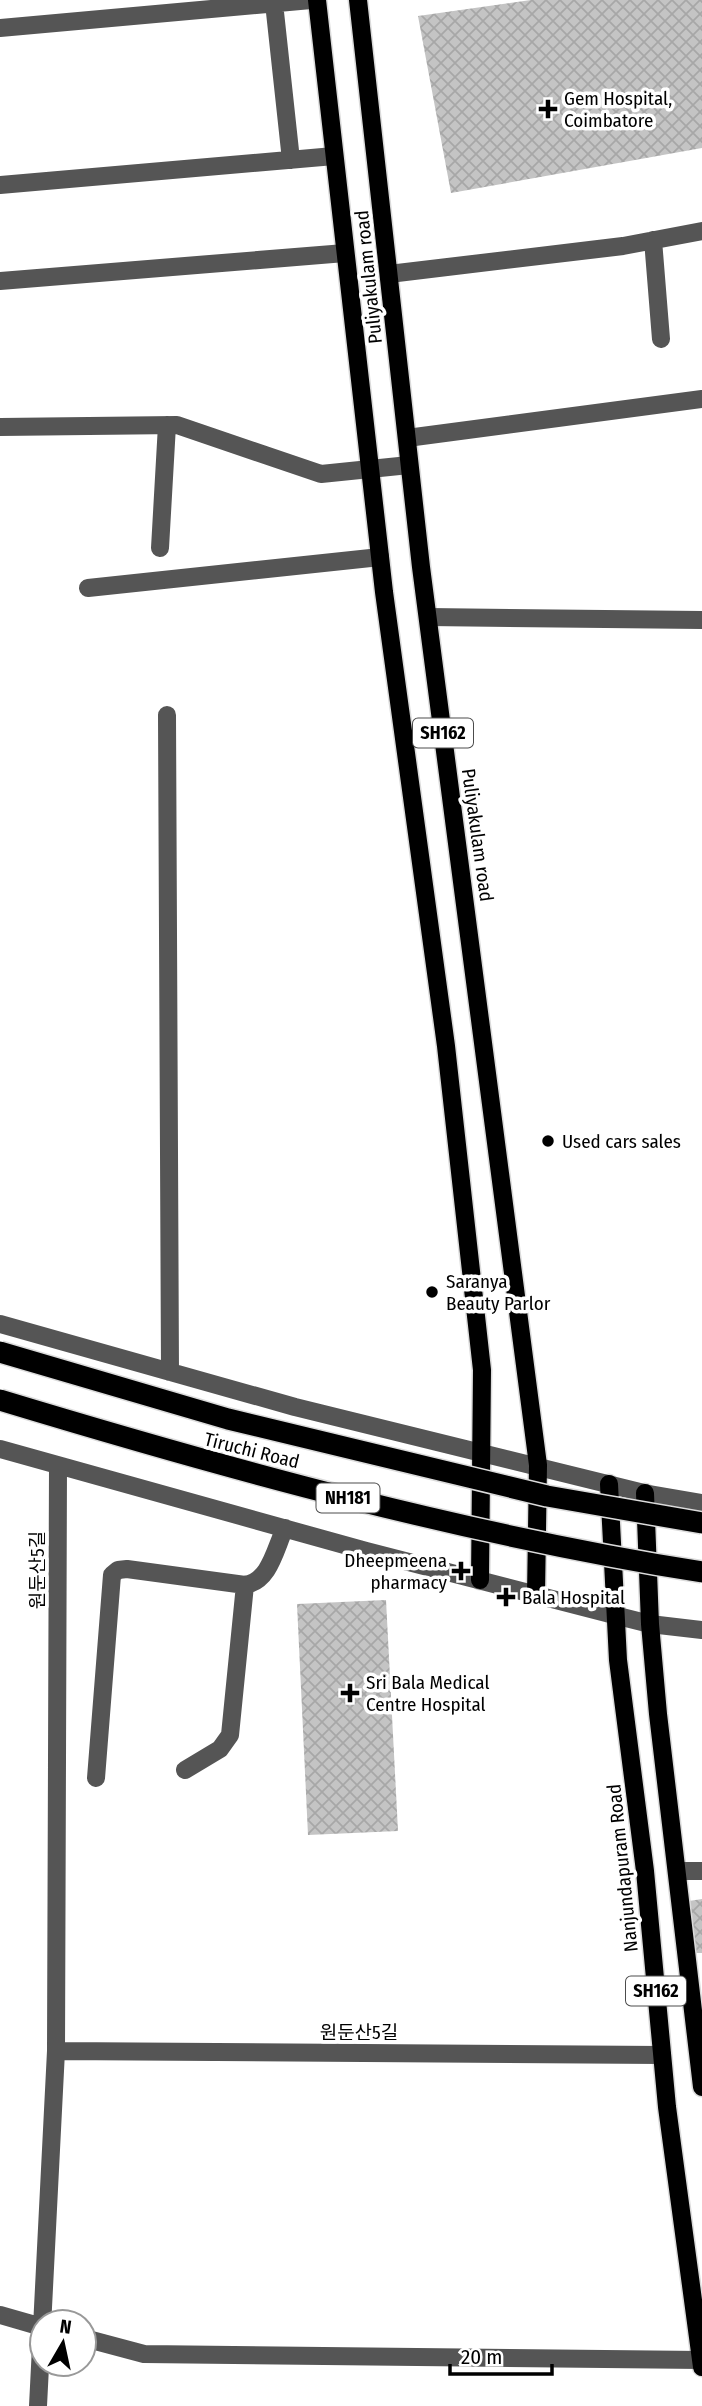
<svg xmlns="http://www.w3.org/2000/svg" width="702" height="2406" viewBox="0 0 702 2406" font-family="'Fira Sans Condensed','Noto Sans KR',sans-serif">
<defs>
<pattern id="building-cross-hatch" width="8" height="8" patternUnits="userSpaceOnUse" patternTransform="scale(1.75)"><rect width="8" height="8" fill="#c4c4c4"/><path d="M0 0l8 8M0 8l8-8" fill="none" stroke="#a7a7a7"/></pattern>
</defs>
<rect width="100%" height="100%" fill="#fff"/>
<path fill="url(#building-cross-hatch)" d="M531 0H702V148L451 193 418 16Z
M386 1600 398 1831 308 1835 297 1604Z
M702 1899V1953H696L689 1901Z"/>
<g fill="none" stroke-linecap="round" stroke-linejoin="round">
<defs>
<path id="major" d="M317 0 384 592 446 1046 482 1370 480 1580
M358 0 421 567 538 1465 536 1595
M609 1484 618 1660 645 1871 667 2107 702 2367
M645 1493 650 1624 658 1714 702 2087"/>
</defs>
<use href="#major" stroke="#dbdbdb" stroke-width="21"/>
<path stroke="#555" stroke-width="18" d="M274 3 291 160
M0 28 311 0
M0 185 334 156
M653 240 661 339
M389 274 623 246 702 231
M0 281 345 253
M0 427 177 425 321 474 409 465
M407 438 702 399
M160 548 167 425
M88 588 380 557
M428 617 702 620
M167 715 170 1372
M0 1324 295 1407 648 1494 702 1503
M0 1449 366 1551 614 1615 650 1624 702 1630
M185 1770 220 1749 230 1735 245 1585
M96 1778 112 1575 118 1570 127 1569 245 1585C270 1581 275 1549 285 1528
M679 1871H702
M56 2051 662 2055
M0 2315 42 2327
M84 2338 144 2354 701 2360
M38 2406 56 2051 58 1466"/>
<use href="#major" stroke="#000" stroke-width="18"/>
<defs>
<path id="highway-bridge" d="M0 1352 228 1419 547 1496 702 1523
M0 1400C231 1470 464 1534 702 1572"/>
</defs>
<use href="#highway-bridge" stroke="#dbdbdb" stroke-width="24" stroke-linecap="butt"/>
<use href="#highway-bridge" stroke="#000" stroke-width="21"/>
</g>
<g fill="#000" stroke="#fff" stroke-width="2.5">
<path d="M544.5 98.5h7v7h7v7h-7v7h-7v-7h-7v-7h7z"/>
<circle cx="548" cy="1141" r="7"/>
<circle cx="432" cy="1292" r="7"/>
<path d="M457.5 1560.5h7v7h7v7h-7v7h-7v-7h-7v-7h7z"/>
<path d="M502.5 1586.5h7v7h7v7h-7v7h-7v-7h-7v-7h7z"/>
<path d="M346.5 1682.5h7v7h7v7h-7v7h-7v-7h-7v-7h7z"/>
</g>
<g text-anchor="middle" stroke-width="7" stroke-linejoin="round" paint-order="stroke">
<g fill="#fff" stroke="#4c4c4c" stroke-width="2">
<rect x="413" y="718.5" width="60" height="29" rx="5"/>
<rect x="316.5" y="1483.5" width="63" height="29" rx="5"/>
<rect x="626" y="1976.5" width="60" height="29" rx="5"/>
</g>
<g font-size="18" font-weight="bold" fill="#000">
<text x="443" y="739">SH162</text>
<text x="348" y="1504">NH181</text>
<text x="656" y="1997">SH162</text>
</g>
<g font-size="19" fill="#000" stroke="#fff" text-anchor="start">
<text x="564" y="105">Gem Hospital,<tspan x="564" dy="22">Coimbatore</tspan></text>
<text x="562" y="1148">Used cars sales</text>
<text x="446" y="1288">Saranya<tspan x="446" dy="22">Beauty Parlor</tspan></text>
<text x="447" y="1567" text-anchor="end">Dheepmeena<tspan x="447" dy="22">pharmacy</tspan></text>
<text x="522" y="1604">Bala Hospital</text>
<text x="366" y="1689">Sri Bala Medical<tspan x="366" dy="22">Centre Hospital</tspan></text>
</g>
<g font-size="19" fill="#000" stroke="#fff">
<text transform="translate(368 277) rotate(-96)" y="7">Puliyakulam road</text>
<text transform="translate(478 835) rotate(82)" y="7">Puliyakulam road</text>
<text transform="translate(252 1450) rotate(14)" y="7">Tiruchi Road</text>
<text transform="translate(37 1570) rotate(-90)" y="7">원둔산5길</text>
<text transform="translate(622 1868) rotate(-96)" y="7">Nanjundapuram Road</text>
<text x="359" y="2039">원둔산5길</text>
</g>
</g>
<g transform="translate(63 2343) rotate(9)"><circle r="33" fill="#ffffff" stroke="#999999" stroke-width="2"/>
<path d="M0-5L12 26L0 18L-12 26Z" fill="#000000"/>
<text y="-10" font-size="19" font-weight="bold" text-anchor="middle" fill="#000000">N</text>
</g>
<path d="M450 2364v10h102v-10" fill="none" stroke="#000000" stroke-width="3.5"/>
<text x="461" y="2364" font-size="21" fill="#000000" stroke="#ffffff" stroke-width="5" paint-order="stroke">20 m</text>
</svg>
